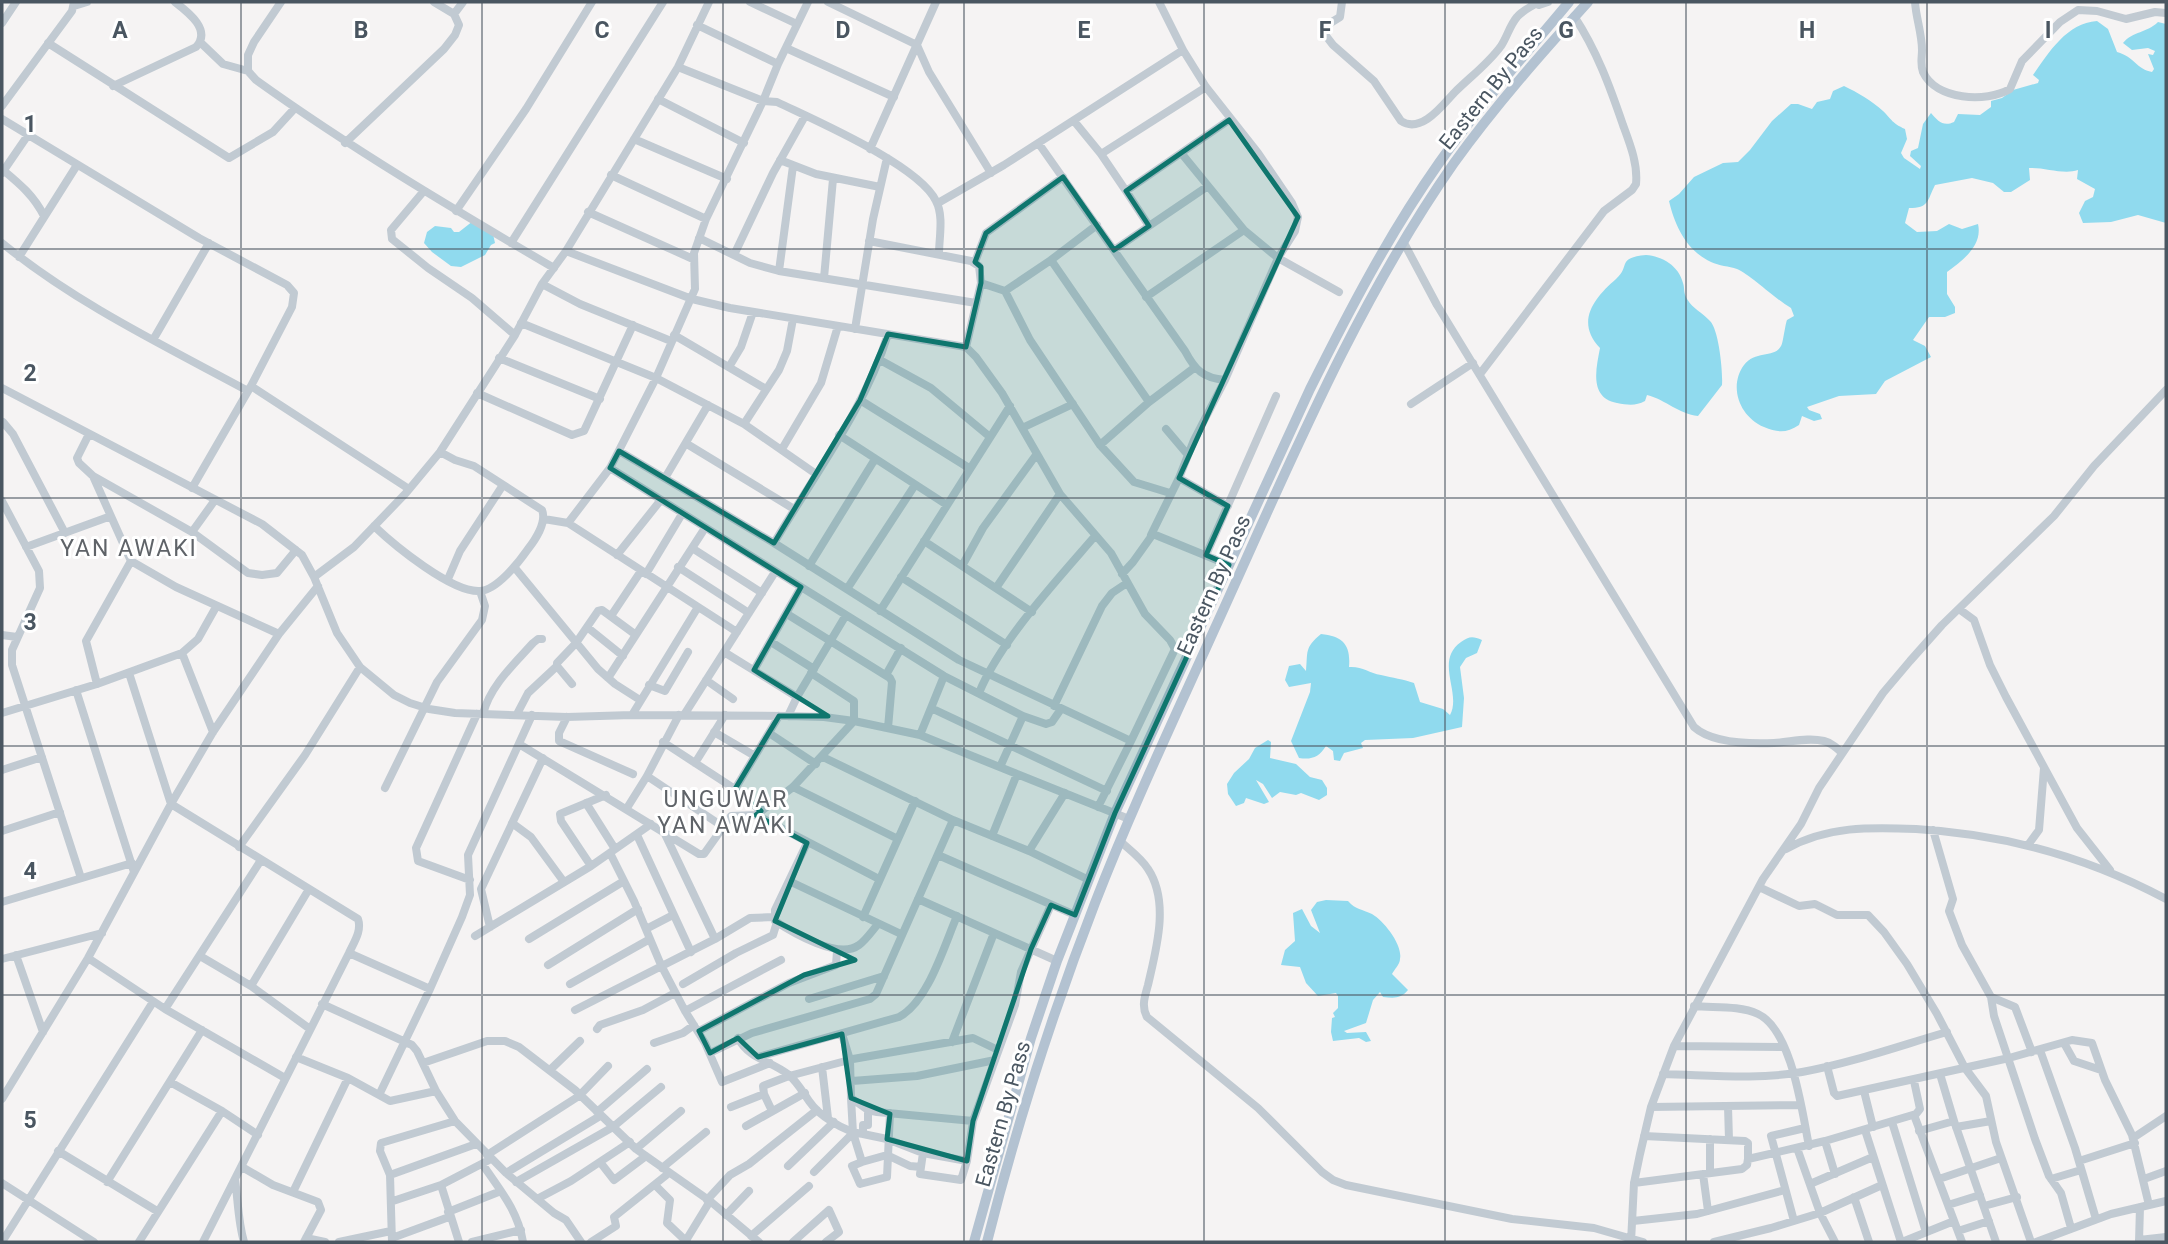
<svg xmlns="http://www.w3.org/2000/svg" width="2168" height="1244" viewBox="0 0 2168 1244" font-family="Roboto,sans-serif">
<rect width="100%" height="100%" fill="#f5f3f3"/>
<path fill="#90daee" d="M2097 21 2108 29 2117 52C2135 57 2136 69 2152 72L2154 69 2148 54 2153 55 2155 51 2148 48 2132 50 2123 43C2133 31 2147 33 2158 22L2166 24V223L2138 215 2111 222 2083 223 2079 213 2085 201 2093 197 2095 189 2077 179 2078 170C2063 175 2045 167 2029 168L2030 180 2011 192H2004L1993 183 1972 178 1935 185C1927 201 1929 208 1909 208L1905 223 1917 232 1937 231 1949 224 1962 229 1978 224C1983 246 1962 261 1947 272V294L1955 307V313L1945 317H1929L1913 340 1925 346 1931 357 1885 381 1876 394 1839 396 1807 407 1809 410 1820 414 1822 419 1814 421 1802 416 1799 425C1787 433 1778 433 1764 427 1740 417 1728 387 1744 365 1755 350 1775 358 1781 346 1783 343 1785 325 1787 320L1794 316 1791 308C1775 299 1751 275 1737 269 1729 266 1719 266 1711 262 1686 250 1675 226 1669 201L1679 194 1694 177 1723 163 1738 162 1750 150 1772 121 1791 104H1798L1812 109 1817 102 1830 99 1833 91 1844 86C1857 92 1872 101 1883 111 1892 120 1892 123 1905 129L1907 139 1901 153 1904 158 1920 169 1921 166 1910 156 1911 151 1918 148 1923 124 1931 113C1938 121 1943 127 1954 122L1958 114 1980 115 1991 107V101L2002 98 2013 90 2038 83 2039 80 2033 75C2049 52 2067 23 2097 21Z
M473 221 493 234 495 243 491 245 485 255 461 267 451 266 432 252 424 243 427 232 435 226 451 228 454 232H459Z
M1646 255C1662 256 1679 266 1683 283 1685 289 1683 292 1687 299 1693 309 1702 312 1710 321 1719 330 1723 372 1722 385L1698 416C1679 414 1666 400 1647 395L1645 401C1636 406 1628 405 1617 403 1589 398 1596 369 1600 348 1575 322 1594 298 1616 279 1631 266 1616 258 1646 255Z
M1321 634C1343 636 1351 645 1349 667 1362 666 1369 673 1381 675 1393 678 1403 679 1414 683L1420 702 1443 709 1450 715C1462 693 1434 661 1461 642 1469 636 1473 636 1482 640L1477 653 1466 658 1460 667 1464 698 1462 727 1413 738 1365 740 1361 743 1363 748 1344 753 1340 761 1334 760 1333 751 1326 746C1319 757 1312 760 1299 758L1291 741 1310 692 1311 683 1289 687 1285 680 1289 666 1300 664 1306 671C1308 652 1304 648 1321 634Z
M1268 740 1271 742 1270 758 1296 764 1310 777 1322 780 1327 788V795L1319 800 1301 793 1296 795 1280 792 1272 798 1263 784 1256 780 1269 802 1264 804 1246 798 1244 803 1236 806 1228 794 1227 784 1234 773 1249 759 1255 748Z
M1326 900 1348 901C1356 910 1362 909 1372 914 1384 921 1403 945 1400 959 1400 964 1394 970 1392 974L1408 990C1401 999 1394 998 1383 997L1380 992 1373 1000 1366 1023 1344 1031 1347 1033 1366 1032 1371 1041 1366 1042 1359 1038 1333 1041 1331 1032 1332 1018 1335 1017 1333 1013 1338 1008V996L1336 993 1318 996 1306 983 1300 967 1281 965 1285 950 1295 941 1293 913 1302 909 1311 926 1320 933 1311 910 1317 902Z"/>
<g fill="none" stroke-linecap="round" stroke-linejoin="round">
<path stroke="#c1cad2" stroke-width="8" d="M281 2 254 42 248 55V71L256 80C352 149 452 208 554 268
M750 2 797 24
M828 2 917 45 929 72 991 173
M1159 2 1183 50 1206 87 1258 153 1292 203 1298 217 1295 231 1278 258 1225 380
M1342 2 1340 17 1324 27 1323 32 1333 45 1374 81 1401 121C1421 134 1442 106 1454 93 1470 77 1488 64 1501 46 1507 37 1510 25 1517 17 1522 11 1529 8 1535 4
M1532 2 1539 5 1548 2
M1915 2C1916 18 1922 34 1922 50 1922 58 1920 64 1923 72 1936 100 1986 103 2010 89L2022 61 2060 22 2078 10 2097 11 2126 19 2155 12 2166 13
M74 6 87 2
M454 14 463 2
M2 23 16 2
M697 25 778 64
M200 42 223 64 248 71
M48 43 229 158 273 132 295 108
M786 48 894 97
M678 67 763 101 777 102C814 120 919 165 936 201 944 216 939 238 939 254
M113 86 196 47C212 30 188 12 175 2
M658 99 744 143
M2 106 72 11 74 2
M2 119 199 238 287 285 294 293 292 307 251 386 192 488
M1074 121 1101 154 1126 191 1229 120
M634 139 727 179
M345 143 444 49 455 35 459 25 454 14 434 2
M1039 144 1185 351C1195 370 1203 378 1225 380L1194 440 1179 478
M870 149 936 2
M1101 154 1206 87
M1182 154 1244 230
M780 160 816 174 880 187
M3 170C21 185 34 196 44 216
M2 173 28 135
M611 175 706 219
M1126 191 1149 226 1208 186
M423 192 391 230 392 239 428 268 472 298 515 335
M938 203 1004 165 1183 50
M456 211 526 109 592 2
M588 212 693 259
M1097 225 1051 260 1149 402 1100 445
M699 238 750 263 779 271 976 303
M869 241 971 261 979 266 981 283 966 347
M2 243C77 304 163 345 248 391
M511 243 663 2
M1404 243 1437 305 1694 727C1712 743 1750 744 1774 743 1791 742 1808 737 1824 741 1832 743 1837 748 1842 753
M1114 250 1149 226
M566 251 692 299 730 308 966 347 976 357 1002 393 1060 494 1111 553 1145 614 1170 640 1175 649 1131 741 959 660 774 543 619 451
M734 255 773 173 805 116
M19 257 77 165
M975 262 986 233 1063 177
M779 271 793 166
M824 278 833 179
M981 283 1005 291 1030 340 1100 445 1134 482 1170 493
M542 284 580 304 671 341
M1005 291 1051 260
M1146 297 1244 230 1278 258 1339 292
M521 323 656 378 744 424 816 474
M855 329 873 219 887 158
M674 335 766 389
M153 340 209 243
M499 358 600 399
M880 360 931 388 990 437
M729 367 741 347 753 312
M1480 374 1604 211 1632 190 1636 184C1638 164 1630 144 1623 125 1610 87 1597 51 1574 16
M251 386 409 489
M2 388 262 524 302 555 314 577 337 633 360 667 394 695 410 703 429 709 455 713 567 717 632 715 788 716 824 717 854 721 920 735 1129 819
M477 393 572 435 584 431 633 325
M860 400 969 468
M1149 402 1194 368
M1411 404 1473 363
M3 422 13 434 65 533
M744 424 779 370 787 351 793 319
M1022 428 1073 404
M1166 429 1188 455
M89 434 77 458 79 463 93 476 192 532 248 573 262 575 277 573 296 550
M839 435 947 505
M687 444 794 509
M782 449 821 383 838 326
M610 468 944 676 1023 716 1046 724 1052 722 1061 709
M93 476 131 561 176 587 279 634
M665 478 708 405
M2 501 39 571 40 588 12 650V665L81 878
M544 519 568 523 610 468 656 378 695 289 694 253 706 219 763 101 778 64 808 2
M568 523 737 632
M374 526C394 545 452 593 480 591 497 590 519 562 528 549 535 540 547 522 542 510L474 466 455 460 440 452
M192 532 215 500
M1151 535 1179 478 1228 506
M924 541 1032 612
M774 543C814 475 865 409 888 334
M26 547 111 516
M692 548 762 593
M617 555 660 501
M1206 555 1276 396
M809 566 875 459
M962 566 983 528 1036 455
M678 567 749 613
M515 568 598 669 615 684 640 700
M646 574 682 514
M1122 574 1133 562 1153 534 1229 565
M314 577 354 547 406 493 440 452 515 335 542 284 566 251 678 67 709 2
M901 577 1007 645
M448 579 460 551 503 485
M996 588 1060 494
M847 589 915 485
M1959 609 1974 620 1990 665 2006 697 2077 828 2110 870
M880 611 1010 406
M787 614 890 678 892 682 888 728
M611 616 641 571
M587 627 623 656
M2 635 17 637
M771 642 814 669
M724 652 797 697
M182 653 213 732
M754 670 801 587
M129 673 171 804 358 919C362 931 354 942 349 953L203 1242
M886 675 901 648
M944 676 931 708 1107 791
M608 678 705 528
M706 680 733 699
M97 684 86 641 131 561
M572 684 557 666V663L576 643 598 611 602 610 636 635
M649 685 665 691 688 652
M76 690 134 872
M979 693C1000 641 1058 579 1095 536
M1054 706 1102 606 1112 593 1127 583
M2 713 97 684 182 653 198 639 216 607
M483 714C490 686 514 664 533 643L538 639H542
M517 714 528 693 557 666
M632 715 698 607
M684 715 775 572
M788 716 797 697 846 615
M567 717 559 733V741L633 774
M714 732 755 756
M769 733 816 764
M920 735 931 708
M663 742 735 789 761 811
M519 744 699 854H704L731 816 756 815 879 879
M823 757 953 820 1029 851 1065 793
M695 763 725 715
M1000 767 1023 716
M2 770 42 757
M647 776 722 826
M793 787 898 839
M385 788 437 682 482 620 485 606 480 591
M735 789 779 716
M586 803 615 849
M1098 807 1131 741
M627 808 647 776 679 715
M756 815 793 787 854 721V701L811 673
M512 823 531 837 564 882
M1933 830 1953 899 1949 911 1962 945 1991 997 1994 1016 2035 1139 2049 1176 2061 1193 2071 1228
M2 831 60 812
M637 835 691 952
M992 836 1017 774
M1121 842C1130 850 1142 859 1148 869 1170 902 1156 950 1148 985 1145 996 1141 1006 1147 1017L1258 1108 1322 1172 1333 1180 1346 1185 1512 1219 1594 1228 1643 1242
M807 843 775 910V921C793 933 839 960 859 945 866 940 872 931 878 924
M2028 845 2039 830 2044 768
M239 847 305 755 360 667
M1786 849C1827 826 1870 827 1916 829 2003 834 2089 858 2166 899
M1029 851 1089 880
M610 853 634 901 661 965 685 1011 705 1043 722 1082 770 1063
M938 855 1075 915
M591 866 561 821 560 814 606 795
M470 880 418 861 416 848 477 714
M789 881 901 934
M1759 887 1799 906 1815 904 1837 915H1868L1884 932 1907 964 1937 1014 1965 1068 1986 1096 1996 1142 2031 1242
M918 899 1057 961
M2 902 132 863
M863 917 915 801
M490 927 481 889 543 758
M646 929 673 915
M475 936 591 866 651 824
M529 939 624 881
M715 939 750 918 773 917
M349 953 430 989
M16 955 43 1032
M200 956 251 986 310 1029
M88 958 165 1009 285 1078
M2 959 102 933
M548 965 638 909
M570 984 650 939
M683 984 736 953 773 935 777 922
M251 986 309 889
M1991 997 2015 1007 2032 1052
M809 999 884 976
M322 1004 412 1045 417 1051 436 1091 455 1121 506 1173 554 1213 566 1220 581 1242
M1694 1006C1714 1008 1739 1005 1758 1014 1792 1030 1802 1112 1809 1146
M165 1009 261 860
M575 1010 715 939 664 832
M685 1011 781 960
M597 1029 600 1025 643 1010 675 993
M699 1031 789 983 836 965 837 951
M842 1034 850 1060 851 1098 868 1110 877 1112 973 1121
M738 1038C750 1060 770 1060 789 1075 798 1083 802 1091 809 1101 819 1116 845 1132 863 1134V1125H868V1110
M952 1042 994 933
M654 1043 683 1033 694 1025
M2064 1043 2074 1061 2101 1070
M1674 1046 1783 1047
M2040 1050 2075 1148 2096 1219
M710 1053 752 1033 870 999 876 994 953 820
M296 1057 348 1078 390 1101 436 1091
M758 1057 899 1017C928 1002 944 946 957 916
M423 1063 487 1041H505L519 1047 575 1090 636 1149 710 1201 759 1242
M1827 1066 1834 1093 1837 1096 2009 1058 2072 1040 2092 1043 2105 1080 2132 1135 2149 1205
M822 1067 828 1118
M550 1070 580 1041
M1663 1074C1709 1075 1757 1080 1802 1072 1851 1063 1899 1046 1947 1032
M1940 1074 1954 1121
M852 1081 917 1076 995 1060
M170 1082 222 1111 258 1135
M1864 1091 1873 1127
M380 1093 430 989 462 917 470 895 468 855 532 715
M764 1094 763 1086 789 1076 853 1059 973 1038 998 1050
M851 1098 853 1133 862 1162 852 1166 860 1184 887 1177 890 1113
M2 1099 88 958 171 804 213 732 279 634 318 586
M1728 1106 1729 1140
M731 1107 764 1094 772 1111
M1651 1107 1801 1105
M597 1112 647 1069
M1914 1115 1962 1242
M1892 1122 1926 1232
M746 1126 805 1093
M1956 1127 1991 1121
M1865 1130 1901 1242
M1919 1131 1954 1121 1996 1242
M863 1134 887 1139 923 1153 967 1161 973 1121 1015 1005 1021 972 1051 905
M1644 1136 1745 1141 1748 1143V1159
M2133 1138 2166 1116
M1825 1141 1835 1174
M1797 1148 1820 1213 1882 1185
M636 1149 681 1111
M58 1151 157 1211
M487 1155 579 1096 608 1066
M2079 1161 2135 1143
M600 1162 614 1180 646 1156
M862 1162 887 1155 910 1166 921 1167 923 1153
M483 1165C500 1190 518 1211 523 1242
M788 1166 834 1122
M242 1167 273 1185 318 1202 321 1210 304 1242
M921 1167 920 1174 961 1180 967 1161
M662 1168 706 1132
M814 1172 853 1133
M506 1173 600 1116
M1710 1173V1139
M1703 1174 1708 1211
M390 1175 476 1144
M235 1179C238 1200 238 1222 244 1242
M1939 1179 2001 1158
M2051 1179 2081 1170
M2144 1179 2166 1171
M107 1182 202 1030
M516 1182 613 1127 661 1087
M2 1183 94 1242
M1634 1183 1742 1169 1747 1165 1748 1159 1825 1141 1916 1114 1920 1109 1914 1081
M1810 1184 1873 1157
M441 1185 459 1242
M655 1185 670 1200 667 1223 687 1242
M293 1192 348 1078
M1854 1197 1869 1242
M537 1199 571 1181 630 1142
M707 1200 730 1175 749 1164 817 1110
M393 1201 441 1185 491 1159
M1948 1205 1980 1195
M1984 1206 2017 1197
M448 1212 501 1191
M726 1215 749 1191
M1633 1221 1697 1214 1785 1190
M1794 1221 1771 1136 1805 1128
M1958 1231 1989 1221
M751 1236 809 1186
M306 1238 325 1242
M392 1238 449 1217
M2139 1240 2166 1237
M2 1242 153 1002
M139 1242 222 1111
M339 1242 391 1231
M392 1242 390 1175 380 1151 381 1143 455 1121
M472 1242 521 1230
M591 1242 616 1226 614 1217 669 1173
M685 1242 710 1201
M793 1242 829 1210 839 1232 826 1242
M1631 1242 1634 1183 1640 1154 1651 1107 1674 1046 1763 879 1801 824 1819 788 1883 693 1910 661 1942 625 2054 516 2094 466 2166 390
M1714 1242 1771 1228 1820 1213 1835 1242
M1902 1242 1954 1221
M2036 1242 2111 1214 2166 1201
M2139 1242 2140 1207"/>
<path stroke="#b3c2d1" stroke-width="10" d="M974 1242 1031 1038 1057 961 1115 813 1310 389C1349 311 1389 234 1439 163 1479 106 1525 55 1569 2
M987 1242C1016 1127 1052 1014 1095 903 1131 810 1174 719 1215 628 1287 470 1354 306 1454 163 1495 106 1541 54 1588 2"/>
</g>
<path fill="#0f766e" fill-opacity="0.2" stroke="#0f766e" stroke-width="5" stroke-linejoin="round" d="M1229 120 1298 217 1179 478 1228 506 1206 555 1229 565 1115 813 1075 915 1051 905 1031 949 973 1121 967 1161 887 1139 890 1114 851 1098 842 1034 758 1057 738 1038 710 1053 699 1031 804 975 855 960 775 921 807 843 756 815 761 811 735 789 779 716H828L754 670 801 587 610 468 619 451 774 543 860 400 888 334 966 347 981 283V267L975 262 986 233 1063 177 1114 250 1149 226 1126 191Z"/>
<path fill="none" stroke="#4a5661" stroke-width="2" stroke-opacity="0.55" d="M241 2V1242M482 2V1242M723 2V1242M964 2V1242M1204 2V1242M1445 2V1242M1686 2V1242M1927 2V1242M2 249H2166M2 498H2166M2 746H2166M2 995H2166"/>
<g text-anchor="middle" stroke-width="6" stroke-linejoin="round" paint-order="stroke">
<g font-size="21" fill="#4a5661" stroke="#fff">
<text transform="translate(1491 88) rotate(-51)" y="7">Eastern By Pass</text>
<text transform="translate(1214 585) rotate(-66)" y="7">Eastern By Pass</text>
<text transform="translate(1003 1114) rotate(-74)" y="7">Eastern By Pass</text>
</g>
<g font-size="23" letter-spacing="2" fill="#5f6368" stroke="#fff">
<text x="129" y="556">YAN AWAKI</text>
<text x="726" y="807">UNGUWAR<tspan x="726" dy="26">YAN AWAKI</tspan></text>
</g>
</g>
<g font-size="23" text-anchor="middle" font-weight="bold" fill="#4a5661" stroke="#fff" stroke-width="6" stroke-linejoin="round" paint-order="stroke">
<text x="120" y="38">A</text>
<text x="361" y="38">B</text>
<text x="602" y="38">C</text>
<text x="843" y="38">D</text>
<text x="1084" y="38">E</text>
<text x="1325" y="38">F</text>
<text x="1566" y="38">G</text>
<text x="1807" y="38">H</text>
<text x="2048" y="38">I</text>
<text x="30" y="132">1</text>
<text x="30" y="381">2</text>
<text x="30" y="630">3</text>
<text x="30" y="879">4</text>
<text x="30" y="1128">5</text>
</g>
<rect width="2168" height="1244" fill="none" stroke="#4a5661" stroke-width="7"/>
</svg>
